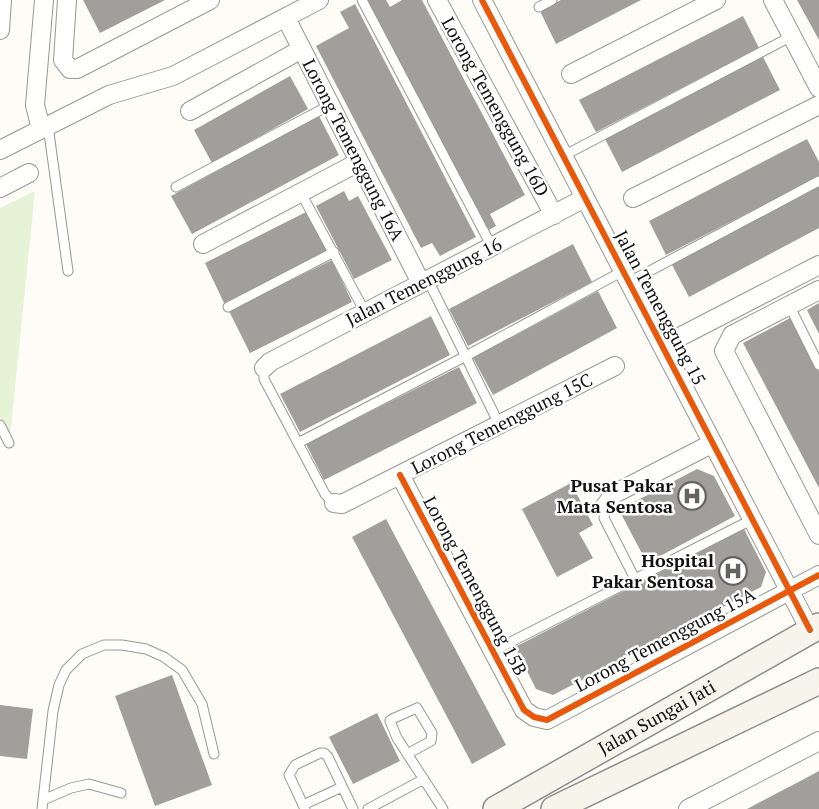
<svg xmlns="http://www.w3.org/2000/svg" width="819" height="809" viewBox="0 0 819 809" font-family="'PT Serif',serif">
<rect width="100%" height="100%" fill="#fdfcf7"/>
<path fill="#e7f3d7" d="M35 191 10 437 0 417V208Z"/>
<path fill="#a19f9c" d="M83 0H165L100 33Z
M364 0H386L390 7 402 0H422L525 195 490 214 496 226 485 232Z
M561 0H641L556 44 540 11Z
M797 0H819V40L802 9Z
M355 4 476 237 440 256 432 243 421 248 316 46 349 28 340 12Z
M743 16 759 48 596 132 579 100Z
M762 55 780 90 622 172 604 137Z
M290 76 308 109 212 163 194 130Z
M319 116 339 155 192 234 171 196Z
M807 139 819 162V176L666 255 649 221Z
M819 186V228L689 297 671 263Z
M344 191 349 201 358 196 392 260 354 279 316 206Z
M308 211 328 251 224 303 205 263Z
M573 244 592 282 468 346 449 309Z
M332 260 352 302 250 353 229 311Z
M598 291 617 328 493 395 473 358Z
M819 303V334L807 310Z
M431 316 450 355 300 432 280 394Z
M792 317 819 369V488L743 343Z
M459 367 477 403 324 480 306 444Z
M697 469 714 476 735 516 647 563 619 510Z
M571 483 593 525 579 533 593 558 557 577 522 509Z
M386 519 506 745 472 764 352 537Z
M744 529 766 572 761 587 553 695 536 689 515 647Z
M172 675 212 785 155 806 115 696Z
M0 705 33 709 27 759 0 756Z
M377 713 400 761 353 784 329 737Z
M819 771V809H747L806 778Z"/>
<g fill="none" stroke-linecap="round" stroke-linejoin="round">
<defs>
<path id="service" d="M362 0 492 247
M539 7 552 0
M48 126 68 271
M563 156 792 36
M176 187 330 105
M301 193 365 312
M428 280 499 424
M629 282 819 181
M789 305 819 365
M228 307 334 252
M264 368V379L325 494 334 503
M0 425 9 443
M298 443 466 356 623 271
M605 506 604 518 635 579
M493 651 753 519
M407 754 431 741 432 733 417 708 392 719 390 721 397 738 443 809
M43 800 71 788 89 784 121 793
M303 805 342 787
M42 809 53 711 59 685 66 670 82 654 104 645H122L146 649 164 657 182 670 202 704 214 754
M305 809 289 775 295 765 320 753H324L328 757 353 809
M368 809 424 779"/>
<path id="minor" d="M67 0 63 60 70 69H77L210 0
M437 0 554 215
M482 0 810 630
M773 0 819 88
M286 18 421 283
M0 30 2 0
M571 74 716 0
M190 111 302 49
M41 129 35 105 44 0
M0 150 109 95 173 76 319 0
M0 188 29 173
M633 198 819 105
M203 244 359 162
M819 290 732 335 724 351 819 535
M662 346 819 265
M264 368 270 362 585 198
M400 475 524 710 534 717 547 720 819 575
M334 503 342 504 615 366
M605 506 614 494 713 443
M688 809 819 741"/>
<g id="secondary">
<path id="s1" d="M496 809 819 626"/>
<path d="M554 809 819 681"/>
</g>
</defs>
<use href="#service" stroke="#979795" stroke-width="11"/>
<use href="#minor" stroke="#979795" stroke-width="20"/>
<use href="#secondary" stroke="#8e8d8b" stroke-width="28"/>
<use href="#service" stroke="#fffffe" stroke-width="9"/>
<use href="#minor" stroke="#fffffe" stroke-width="18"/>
<use href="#secondary" stroke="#f6f4eb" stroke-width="25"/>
<defs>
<path id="cycleway" d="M482 0 810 630
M400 475 524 710 534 717 547 720 819 575"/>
</defs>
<use href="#cycleway" stroke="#fff" stroke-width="9"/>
<use href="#cycleway" stroke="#e8590c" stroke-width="6"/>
</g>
<defs>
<symbol id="hospital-ring" viewBox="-11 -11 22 22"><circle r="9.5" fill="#fff" stroke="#646362" stroke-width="1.5"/><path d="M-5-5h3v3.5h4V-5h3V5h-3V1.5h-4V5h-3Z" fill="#646362"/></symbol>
</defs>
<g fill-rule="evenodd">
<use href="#hospital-ring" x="676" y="480" width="32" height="32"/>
<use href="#hospital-ring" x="717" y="555" width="32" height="32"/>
</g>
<g text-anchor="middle" stroke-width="5" stroke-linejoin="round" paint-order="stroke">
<g font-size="18" fill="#111" stroke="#fff">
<text transform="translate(495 107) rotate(61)" y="6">Lorong Temenggung 16D</text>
<text transform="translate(353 150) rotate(63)" y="6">Lorong Temenggung 16A</text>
<text transform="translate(424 282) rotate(-27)" y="6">Jalan Temenggung 16</text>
<text transform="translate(660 308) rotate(62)" y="6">Jalan Temenggung 15</text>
<text transform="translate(502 424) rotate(-27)" y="6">Lorong Temenggung 15C</text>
<text transform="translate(475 586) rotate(62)" y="6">Lorong Temenggung 15B</text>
<text transform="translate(665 640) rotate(-28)" y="6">Lorong Temenggung 15A</text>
<text dy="6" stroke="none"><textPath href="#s1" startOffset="185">Jalan Sungai Jati</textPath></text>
</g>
<g font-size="18" font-weight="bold" fill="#111" stroke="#fff" text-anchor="end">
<text x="673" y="492">Pusat Pakar<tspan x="673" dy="21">Mata Sentosa</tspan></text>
<text x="714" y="567">Hospital<tspan x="714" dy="21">Pakar Sentosa</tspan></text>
</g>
</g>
</svg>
